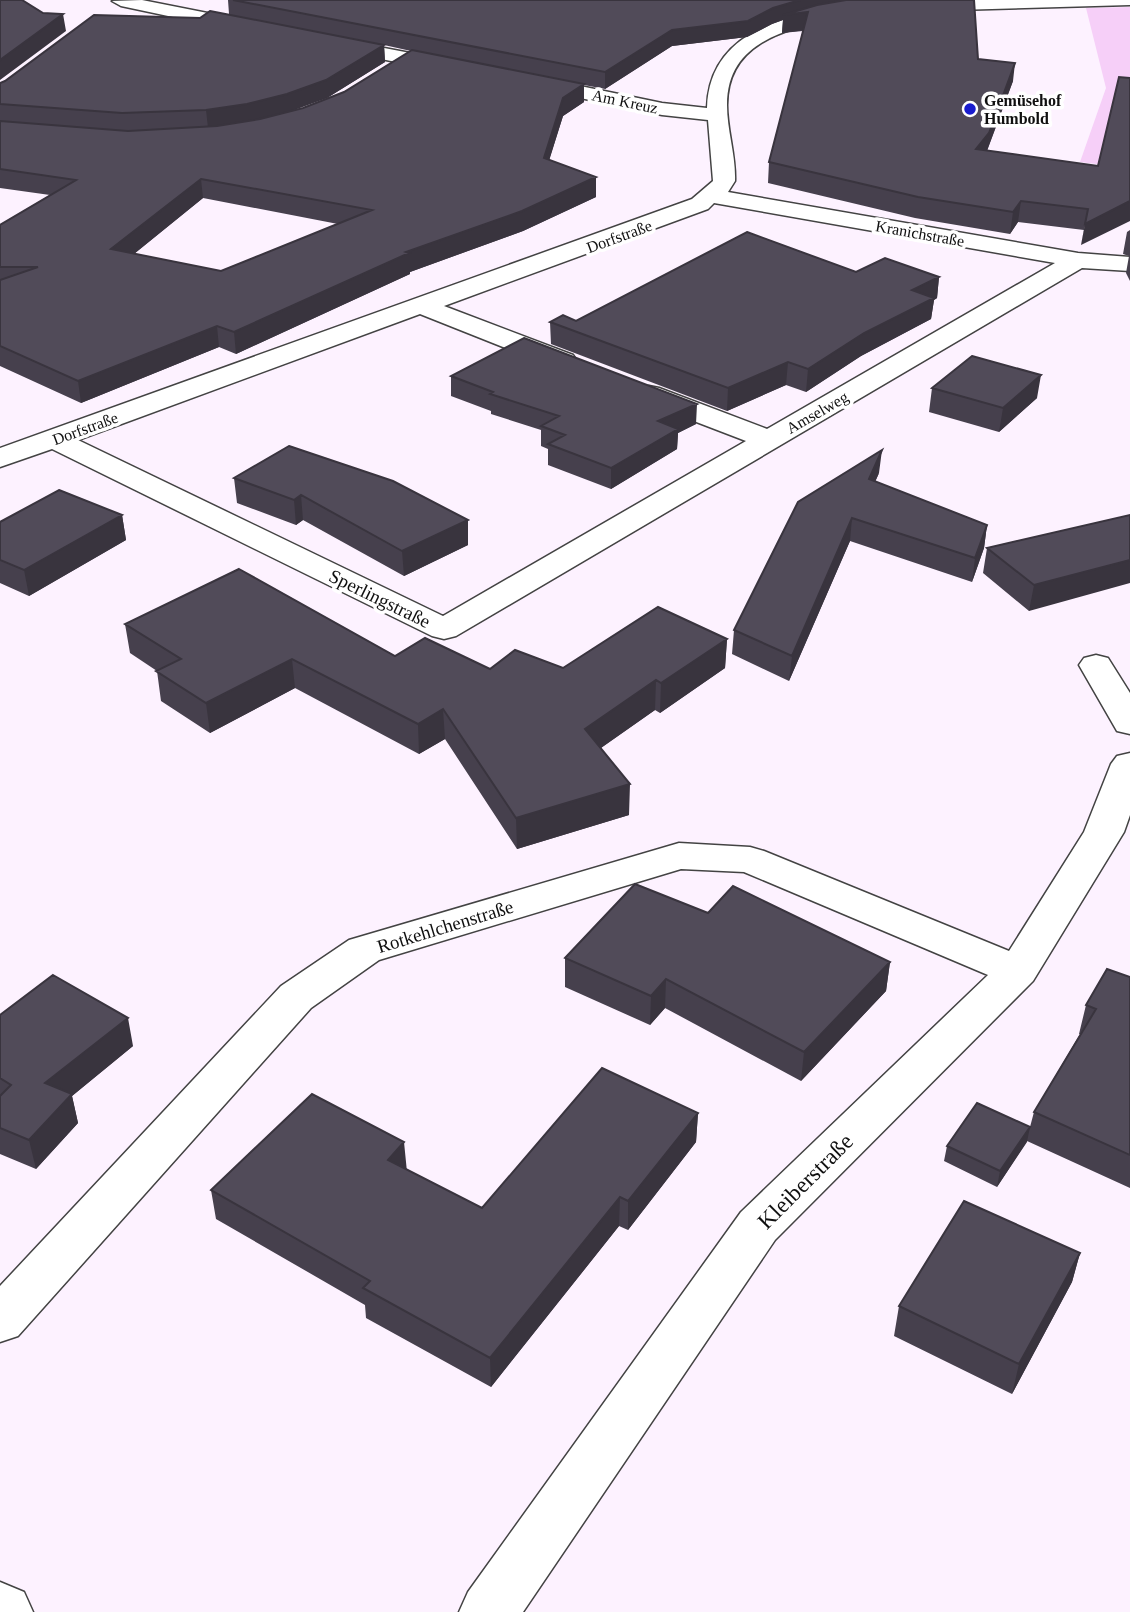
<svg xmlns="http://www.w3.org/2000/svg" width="1130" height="1612" viewBox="0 0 1130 1612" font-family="Georgia,serif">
<rect width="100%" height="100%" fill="#fdf2ff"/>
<path fill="#f6cff8" d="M1130 7V168L1080 162 1106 88 1086 8Z"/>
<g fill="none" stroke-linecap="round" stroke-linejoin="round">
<defs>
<path id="minor" d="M142 0 253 22 262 28 253 34 121 6 112 1Z
M943 0H1130V5L921 11 912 6 921 1Z
M833 8 839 9 842 13 839 17C789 29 727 40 727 105 727 131 736 155 735 181L728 192 1078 253 1130 257V271L1082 268 456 636 444 639 432 636 52 449 0 467V448L692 199 713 181 708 120 662 115 532 88 525 86 522 82 525 78 532 76 662 103 707 108C709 37 774 18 833 8ZM714 203 1055 263 767 429 659 388 649 386 639 388 635 394 639 400 746 441 443 616 78 440 420 314 553 367 563 369 573 367 577 361 573 355 444 306 708 209Z
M332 38 452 61 462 67 452 73 325 48 323 44Z
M1096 655 1108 658 1130 693V734L1117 731 1079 665 1084 658Z
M1130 753V815L1124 832 1033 981 775 1240 523 1612H459L468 1592 741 1212 988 975 744 872 681 869 379 960 311 1008 18 1336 0 1342V1286L281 986 349 940 679 843 750 847 764 851 1009 951 1084 832 1111 764 1117 756Z
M0 1582 24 1592 33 1612H0Z"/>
</defs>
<use href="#minor" stroke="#434343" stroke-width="3"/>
<use href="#minor" fill="#fff" fill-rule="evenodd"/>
</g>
<path fill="#46404d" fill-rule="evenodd" d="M228 0H974L978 59 1013 81 987 151 1098 166 1081 245 1084 230 1018 222 1010 234 915 218 768 183 769 162 803 31 782 33 783 20 772 24 747 37 672 46 605 89 584 85V102L563 116 549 160 596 197 523 231 410 272V274L236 354 219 347 81 403 0 366V225L50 195 0 188V83L200 18 229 14ZM384 45 411 51 344 92 303 108 255 120 327 98 385 62ZM203 198 338 224 221 271 134 254Z
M1130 230V281L1126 273 1129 256 1123 254 1127 232Z
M939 277 937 298 934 300 931 319 861 356 806 392 786 385 727 411 551 344 550 322 576 321Z
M451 376 696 424 678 433 677 449 611 489 548 465V449L541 446V430L491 414V411L451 396Z
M932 388 1037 398 999 432 929 412Z
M289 446 468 545 404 576 303 520 296 525 237 503 234 478Z
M879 473 875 482 987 525 984 548 972 582 850 541 789 681 732 654 734 630Z
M122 515 126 540 29 596 0 583V522Z
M1130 515 1029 611 983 573 987 548Z
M125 624 395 656 490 669 563 668 727 639 725 668 660 713 655 710 601 748 629 815 517 849 445 739 419 754 295 688 210 733 161 701 157 671 130 653Z
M708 913 890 962 886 991 801 1081 665 1008 650 1025 565 987V958Z
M1130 977V1188L1027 1141 997 1187 944 1161 947 1146 1030 1127 1034 1112 1080 1034H1079L1086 1005Z
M0 1015 133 1046 72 1096 78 1123 36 1169 0 1154Z
M698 1113 696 1142 628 1230 619 1226 491 1387 366 1318 365 1305 216 1219 211 1190 406 1169 482 1208Z
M1080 1253 1072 1282 1012 1394 894 1336 899 1306Z"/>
<path fill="#39343e" d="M800 0H862L806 30 782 33 783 20 772 24 747 37 672 46 605 89V72L672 30 773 8Z
M63 14 66 31 0 80V60Z
M384 45 385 62 327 98 289 112 249 122 208 128 206 110Z
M1015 63 1013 81 986 153 976 149Z
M584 84V102L563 116 544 177V158L563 98Z
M596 177V197L523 231 410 272V274L236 354 234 332 406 252Z
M201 179 203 198 114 270 111 249Z
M1021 201 1018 222 1010 234 1013 212Z
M1130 201V221L1081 245 1085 224Z
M939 277 937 298 934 300 931 319 861 356 806 392 808 369 912 290Z
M217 326 219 347 81 403 78 381Z
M788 362 786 385 727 411 728 388Z
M1041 375 1037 398 999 432 1003 408Z
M697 404 696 424 678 433 677 449 611 489V468L658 421Z
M882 450 879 473 866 502 869 479Z
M301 495 303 520 296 525 294 500Z
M122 515 126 540 29 596 24 570Z
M852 518 850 541 789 681 792 656Z
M468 520V545L404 576 402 551Z
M987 525 984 548 972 582 975 558Z
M1130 560V583L1029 611 1034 585Z
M727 639 725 668 660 713 661 683Z
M292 659 295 688 210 733 206 703Z
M656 680 655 710 585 759V729Z
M443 709 445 739 419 754 418 724Z
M630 784 629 815 517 849 516 818Z
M890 962 886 991 801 1081 804 1052Z
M666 979 665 1008 650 1025 651 996Z
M128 1018 133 1046 72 1096 78 1123 36 1169 29 1140 45 1083Z
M698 1113 696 1142 628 1230V1201Z
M1030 1127 1027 1142 997 1187 1000 1171Z
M404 1142 407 1172 388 1160Z
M620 1197 619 1226 491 1387 490 1358Z
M1080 1253 1072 1282 1012 1394 1019 1364Z"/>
<path fill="#514b59" stroke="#39343e" stroke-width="2" fill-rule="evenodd" d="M0 0H22L43 13 63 14 0 60Z
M233 0H800L773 8 748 21 672 30 605 72Z
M846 0H974L978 59 1015 63 989 133 976 149 1098 166 1119 77 1130 78V201L1085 224 1088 209 1021 201 1013 212 918 197 769 162 808 12 783 15 817 5Z
M210 11 384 45 326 80 287 94 247 104 206 110 122 113 0 104V83L5 81 94 15 200 18Z
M412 50 584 84 563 98 544 158 596 177 522 211 406 252 409 253 234 332 217 326 78 381 0 346V280L38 267H0V225L76 180 0 169V121L128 131 217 126 260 119 303 108 344 92ZM201 179 372 210 221 271 111 249Z
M747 232 856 272 885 258 939 277 912 290 934 298 864 333 808 369 788 362 728 388 550 322 563 315 576 321Z
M524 338 697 404 658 421 678 429 611 468 548 444 565 435 541 426 559 416 490 394 493 392 451 376Z
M972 356 1041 375 1003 408 932 388Z
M289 446 393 481 468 520 402 551 301 495 294 500 234 478Z
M882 450 869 479 987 525 975 558 852 518 792 656 734 630 798 502Z
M59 490 122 515 24 570 0 560V522Z
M1130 515V560L1034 585 987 548Z
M239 569 395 656 425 638 490 669 515 650 563 668 658 607 727 639 661 683 656 680 585 729 630 784 516 818 443 709 418 724 292 659 206 703 156 671 181 659 125 624Z
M635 884 708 913 733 886 890 962 804 1052 666 979 651 996 565 958Z
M1107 969 1130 977V1155L1034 1112 1096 1009 1086 1005Z
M53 975 128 1018 45 1083 72 1094 29 1140 0 1128V1096L11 1085 0 1078V1015Z
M602 1068 698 1113 628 1201 620 1197 490 1358 363 1288 370 1281 211 1190 312 1094 404 1142 388 1160 482 1208Z
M977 1103 1030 1127 1000 1171 947 1146Z
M964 1201 1080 1253 1019 1364 899 1306Z"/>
<circle fill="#191cce" stroke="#fff" stroke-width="2.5" cx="970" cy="109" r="7"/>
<g text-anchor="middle" stroke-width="7" stroke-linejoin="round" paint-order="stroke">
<g font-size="16" font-weight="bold" fill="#101010" stroke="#fff" text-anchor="start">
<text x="984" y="106">Gemüsehof<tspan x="984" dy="18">Humbold</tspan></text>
</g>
<g font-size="16" fill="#101010" stroke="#fff">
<text transform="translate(625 101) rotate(12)" y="6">Am Kreuz</text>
<text transform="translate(920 233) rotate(10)" y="6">Kranichstraße</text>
<text transform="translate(619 236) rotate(-20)" y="6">Dorfstraße</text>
<text transform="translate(817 412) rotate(-30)" y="6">Amselweg</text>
<text transform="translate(85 428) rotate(-20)" y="6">Dorfstraße</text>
</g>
<g font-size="19" fill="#101010" stroke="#fff">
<text transform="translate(380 598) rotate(26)" y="7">Sperlingstraße</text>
<text transform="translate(445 926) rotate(-17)" y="7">Rotkehlchenstraße</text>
</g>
<g font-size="23" fill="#101010" stroke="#fff">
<text transform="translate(805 1181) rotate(-45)" y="8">Kleiberstraße</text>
</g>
</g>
</svg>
